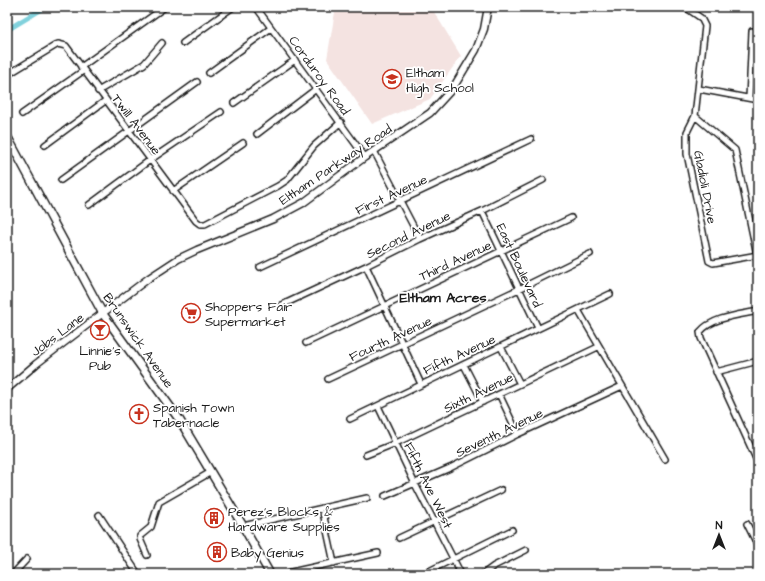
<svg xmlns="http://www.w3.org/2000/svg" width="765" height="581" viewBox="0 0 765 581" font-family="'Architects Daughter',sans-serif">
<rect width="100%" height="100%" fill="#fff"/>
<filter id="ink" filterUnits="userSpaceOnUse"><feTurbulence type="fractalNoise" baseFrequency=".025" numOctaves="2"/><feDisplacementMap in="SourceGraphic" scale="8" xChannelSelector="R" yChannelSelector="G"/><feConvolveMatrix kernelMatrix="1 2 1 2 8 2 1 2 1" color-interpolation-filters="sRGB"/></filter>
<g filter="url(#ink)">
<path fill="#f4e3e1" d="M344 7H431L461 56 430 99 372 124 327 59 335 12Z"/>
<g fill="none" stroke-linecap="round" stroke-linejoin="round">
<path stroke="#81d1dc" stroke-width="5.5" d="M7 30 45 7"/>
<defs>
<path id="minor" d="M256 7 365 157
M685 7 701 18 705 26 695 116 687 132V154L709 261 713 263 758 255
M183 43 233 7
M81 67 165 7
M209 73 271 28
M7 75 58 44 66 46 196 221 200 224H205L278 186 287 180 314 146 341 122
M699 89 758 100
M98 91 144 64 162 43
M749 98 752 31
M234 103 295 60
M22 114 83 71
M695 116 735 150 757 255
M257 134 316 89
M45 145 105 101
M374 151 420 239
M61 180 197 82
M173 191 243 143
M89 205 150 160 221 112
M482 211 538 328
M366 266 421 384
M260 267 531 139
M282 305 366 266 420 239 482 211 543 180
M578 310 665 459
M758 311C740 315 712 317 700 332L701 338 758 463
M306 343 571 218
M501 347 520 384
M464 365 483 402
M716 372 758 361
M328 379 519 289 590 254
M499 394 518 434
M378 406 415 484 461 574
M350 419 610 294
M366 455 396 443 598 347
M385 496 450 468 518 434 622 386
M322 508 334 563
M99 515 138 574
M747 524 758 546
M243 526 367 498
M399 538 501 490
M147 555 140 539V536L151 527 159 502 211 472
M291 572 378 553
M13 574 27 559
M423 574 512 530
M483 574 494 566 526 550"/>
<path id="tertiary" d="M7 389 36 364 66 341 149 278 178 259 197 250 273 219 303 203 365 157 430 113 453 88 476 50 484 29 488 7"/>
<path id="secondary" d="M7 136 103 314 179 419 243 526 270 574"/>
</defs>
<use href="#minor" stroke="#1c1c1c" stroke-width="8"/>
<use href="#tertiary" stroke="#1c1c1c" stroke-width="9"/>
<use href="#secondary" stroke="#1c1c1c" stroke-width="10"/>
<use href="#minor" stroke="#fff" stroke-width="5"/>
<use href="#tertiary" stroke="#fff" stroke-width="6"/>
<use href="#secondary" stroke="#fff" stroke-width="7"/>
</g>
</g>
<defs>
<symbol id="school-ring" viewBox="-11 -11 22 22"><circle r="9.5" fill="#fff" stroke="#c8321e" stroke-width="1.5"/><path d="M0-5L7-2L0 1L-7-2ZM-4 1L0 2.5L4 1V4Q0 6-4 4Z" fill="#c8321e"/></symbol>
<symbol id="supermarket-ring" viewBox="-11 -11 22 22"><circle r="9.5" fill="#fff" stroke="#c8321e" stroke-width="1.5"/><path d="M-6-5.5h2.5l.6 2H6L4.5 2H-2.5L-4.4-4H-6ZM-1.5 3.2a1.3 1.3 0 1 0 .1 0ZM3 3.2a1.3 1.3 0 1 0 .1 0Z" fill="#c8321e"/></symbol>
<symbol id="bar-ring" viewBox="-11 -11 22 22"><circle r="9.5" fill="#fff" stroke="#c8321e" stroke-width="1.5"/><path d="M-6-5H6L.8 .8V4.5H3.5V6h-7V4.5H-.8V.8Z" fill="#c8321e"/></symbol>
<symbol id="church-ring" viewBox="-11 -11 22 22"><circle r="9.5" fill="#fff" stroke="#c8321e" stroke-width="1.5"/><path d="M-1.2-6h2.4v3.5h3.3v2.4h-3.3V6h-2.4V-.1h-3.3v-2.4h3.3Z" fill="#c8321e"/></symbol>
<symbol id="building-ring" viewBox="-11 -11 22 22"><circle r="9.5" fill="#fff" stroke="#c8321e" stroke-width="1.5"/><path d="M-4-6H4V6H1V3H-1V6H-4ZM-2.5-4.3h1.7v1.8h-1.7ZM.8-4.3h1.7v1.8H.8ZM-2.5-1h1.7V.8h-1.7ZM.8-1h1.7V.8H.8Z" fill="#c8321e"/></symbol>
</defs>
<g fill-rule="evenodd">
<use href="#school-ring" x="381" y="68" width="22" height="22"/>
<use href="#supermarket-ring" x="180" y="302" width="22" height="22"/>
<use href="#bar-ring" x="89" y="319" width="22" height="22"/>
<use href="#church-ring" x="128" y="403" width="22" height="22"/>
<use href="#building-ring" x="203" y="507" width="22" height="22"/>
<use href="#building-ring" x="206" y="541" width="22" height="22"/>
</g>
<g text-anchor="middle" stroke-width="3.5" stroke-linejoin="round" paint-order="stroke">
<g font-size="13" fill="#1c1c1c" stroke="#fff" text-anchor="start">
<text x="406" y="77">Eltham<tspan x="406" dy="15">High School</tspan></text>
<text x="205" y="311">Shoppers Fair<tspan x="205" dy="15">Supermarket</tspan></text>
<text x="100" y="355" text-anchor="middle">Linnie's<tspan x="100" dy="15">Pub</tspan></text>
<text x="153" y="412">Spanish Town<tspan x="153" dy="15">Tabernacle</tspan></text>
<text x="228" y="516">Perez's Blocks &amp;<tspan x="228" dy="15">Hardware Supplies</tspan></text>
<text x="231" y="557">Baby Genius</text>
</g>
<g font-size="13" fill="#1c1c1c" stroke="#fff">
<text transform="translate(320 75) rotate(54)" y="5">Corduroy Road</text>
<text transform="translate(137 124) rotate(53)" y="5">Twill Avenue</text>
<text transform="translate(335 164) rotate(-34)" y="5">Eltham Parkway Road</text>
<text transform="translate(706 187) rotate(79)" y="5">Gladioli Drive</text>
<text transform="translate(391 194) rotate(-25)" y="5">First Avenue</text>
<text transform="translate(408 234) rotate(-26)" y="5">Second Avenue</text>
<text transform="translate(455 260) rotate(-25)" y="5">Third Avenue</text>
<text transform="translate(520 265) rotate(65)" y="5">East Boulevard</text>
<text transform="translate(57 334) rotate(-37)" y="5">Jobs Lane</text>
<text transform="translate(390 338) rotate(-25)" y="5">Fourth Avenue</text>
<text transform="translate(139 340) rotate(55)" y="5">Brunswick Avenue</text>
<text transform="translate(459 354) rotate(-25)" y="5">Fifth Avenue</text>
<text transform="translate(478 392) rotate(-26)" y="5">Sixth Avenue</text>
<text transform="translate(499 432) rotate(-26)" y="5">Seventh Avenue</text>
<text transform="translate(429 485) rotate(64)" y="5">Fifth Ave West</text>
</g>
<g font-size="14" font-weight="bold" fill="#1c1c1c" stroke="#fff">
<text x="443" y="302">Eltham Acres</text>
</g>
</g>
<rect width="765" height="581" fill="none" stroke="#fff" stroke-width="24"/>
<rect x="12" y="12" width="741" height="557" fill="none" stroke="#1c1c1c" stroke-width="1.5" filter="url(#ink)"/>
<g transform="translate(719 535)" stroke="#ffffff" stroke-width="3" paint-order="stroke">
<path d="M0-3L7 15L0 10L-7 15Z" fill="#1c1c1c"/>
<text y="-6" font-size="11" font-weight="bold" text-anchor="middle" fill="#1c1c1c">N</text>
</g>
</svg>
